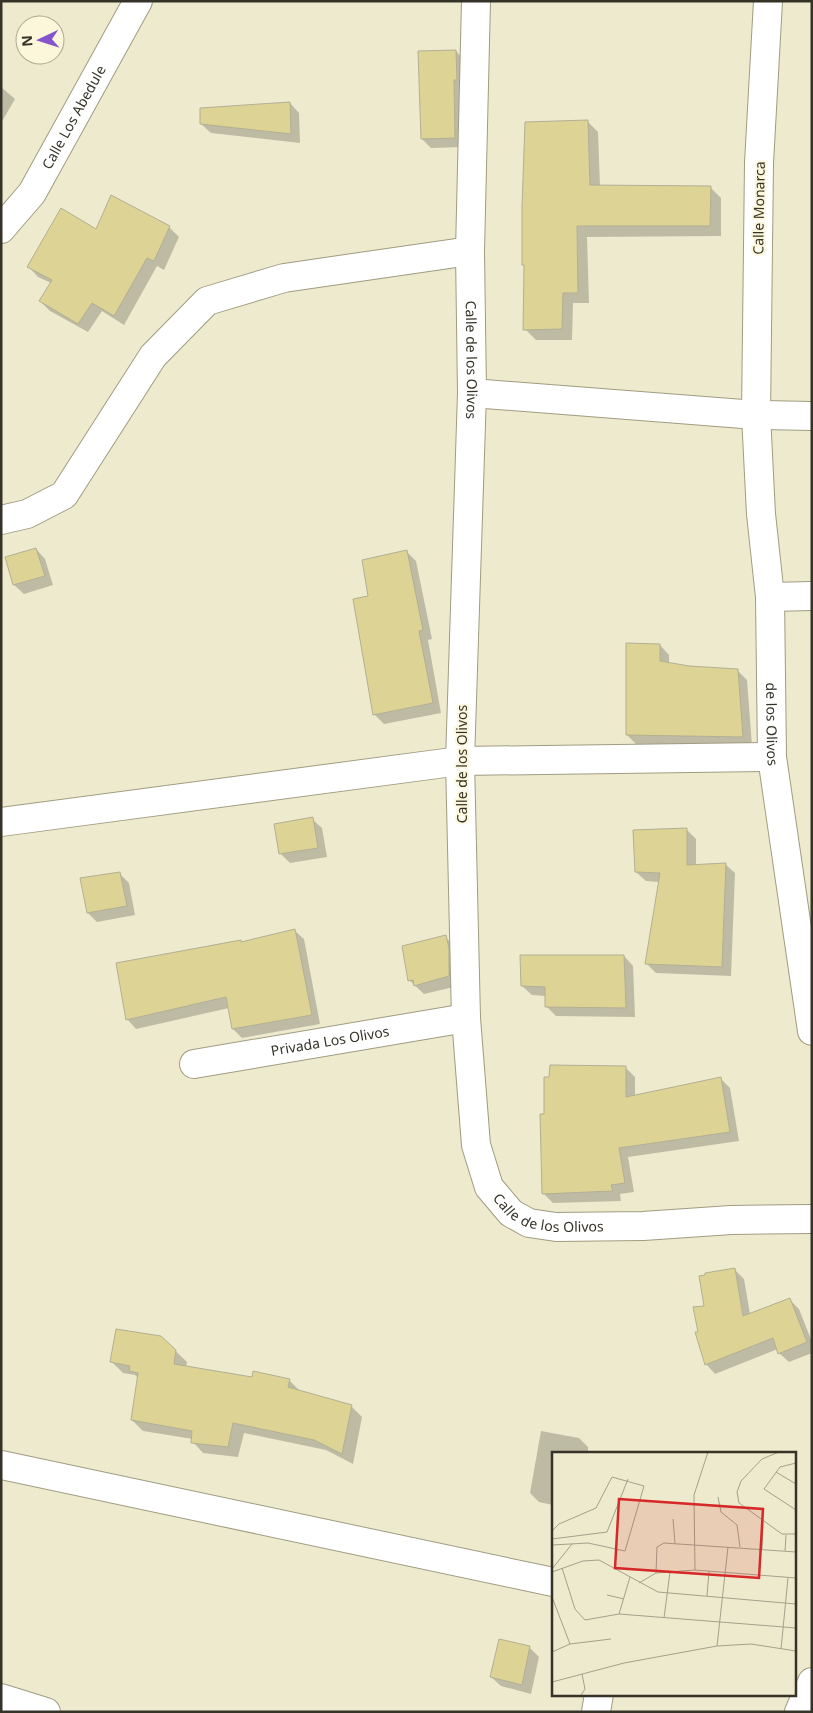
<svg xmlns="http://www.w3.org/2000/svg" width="813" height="1713" viewBox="0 0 813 1713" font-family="'Noto Sans',sans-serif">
<rect width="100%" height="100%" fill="#eeeace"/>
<path fill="#0003" d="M456 51 465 61 464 147 431 148 422 139Z
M1 87 15 99 1 123Z
M290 103 299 113 300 143 211 133 201 124Z
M587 121 598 132 600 186 710 187 721 198V236L587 237 589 303H573L572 340H536L525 329V267L523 265Z
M169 227 179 237 164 270 157 266 124 325 102 311 88 332 50 311 40 301 51 283 38 277 29 267Z
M36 549 45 559 53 585 24 594 14 585Z
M406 551 416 561 432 639 428 640 441 713 384 724 374 714 370 596Z
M660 645 669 655V664L737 670 747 680 752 746 636 744 627 735Z
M312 819 322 828 327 857 290 863 280 853Z
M687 830 696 839V866L725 864 735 873 731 976 656 973 647 964 660 882 646 881 636 872Z
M119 873 129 883 135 915 97 922 88 913Z
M294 930 304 939 320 1024 242 1038 233 1029 229 1008 136 1029 127 1019 241 941 242 943Z
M445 937 455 946 458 986 424 994 409 980Z
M624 956 633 966 635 1017 556 1016 546 1006V996L532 995 522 986Z
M626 1068 635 1077V1096L720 1078 730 1088 739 1141 628 1157 634 1192 620 1194 621 1201 553 1203 543 1193 545 1115Z
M734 1269 744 1279 750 1314 789 1299 799 1309 812 1342V1353L789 1362 779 1353 778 1349 715 1374 706 1364 699 1332 705 1307Z
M161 1337 187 1362 186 1367 253 1379 289 1380 300 1391 351 1406 362 1417 353 1464 326 1450 244 1433 238 1457 203 1453 193 1442V1439L143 1431 132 1420 139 1379 135 1375 123 1373 112 1362Z
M541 1431 579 1438 588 1447V1453H553V1505L539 1502 530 1493Z
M529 1647 539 1657 531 1694 501 1686 491 1677Z"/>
<path fill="#ddd395" stroke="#b3af94" d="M456 50 457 80H454L455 138 421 139 418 51Z
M290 102 291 134 200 124V108Z
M588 120 590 185 711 186 710 226H577L578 293H563L562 329 523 330 524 265H522V207L525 122Z
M111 195 170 226 154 261 147 258 114 316 92 303 78 324 39 301 52 280 27 267 61 208 96 229Z
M36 548 45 576 13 585 5 557Z
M407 550 423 630 419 631 433 703 373 715 353 599 368 596 362 560Z
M626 643 660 644V661L689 666 738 669 743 737 626 735Z
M313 817 318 848 279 854 274 824Z
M687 828V865L726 863 722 967 645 964 660 873 635 872 633 830Z
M120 872 127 906 87 913 80 878Z
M295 929 312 1015 232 1029 226 997 126 1020 116 963 241 940V942Z
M446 935 449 948V976L414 986 413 980 408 981 402 946Z
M520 955H624L626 1008 545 1007V987L521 986Z
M550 1065 626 1066V1097L721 1077 730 1132 619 1148 625 1183 611 1185 613 1191 542 1194 540 1114H544V1077H549Z
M735 1268 743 1316 790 1298 807 1342 778 1354 773 1338 705 1365 695 1332H698L693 1307 704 1306 699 1276 705 1275V1273Z
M116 1329 161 1336 176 1350 174 1364 252 1377 253 1371 290 1379 288 1387 352 1405 342 1454 314 1440 233 1423 228 1447 191 1443 192 1431 131 1420 138 1373 129 1371 130 1366 110 1362Z
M499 1639 530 1646 522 1685 490 1677Z"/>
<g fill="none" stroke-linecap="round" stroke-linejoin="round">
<defs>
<g id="street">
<path id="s1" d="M476 1 470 251 472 393 460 761 466 1018 476 1145 489 1187 511 1213 529 1223 556 1227 643 1226 731 1220 812 1219"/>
<path id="s2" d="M768 1 759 163 756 415 761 514 770 597 772 757 812 1031"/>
<path id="s3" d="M1 229 32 193 138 1"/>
<path d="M472 393 756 415 812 416"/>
<path d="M1 520 27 514 64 495 153 356 207 301 284 278 470 251"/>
<path d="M770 597 812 596"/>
<path d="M1 822 460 761 772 757"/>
<path id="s4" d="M194 1064 466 1018"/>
<path d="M1 1465 553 1582"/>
<path d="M1 1698 46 1712"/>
<path d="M596 1712 599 1694"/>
<path d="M799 1712 812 1682"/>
</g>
</defs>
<use href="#street" stroke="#a09c81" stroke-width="30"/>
<use href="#street" stroke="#fff" stroke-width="28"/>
</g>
<g text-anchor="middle" stroke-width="4" stroke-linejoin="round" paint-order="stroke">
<g font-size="14" fill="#353328" stroke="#fcf7db">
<text dy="5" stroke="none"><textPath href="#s3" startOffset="134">Calle Los Abedule</textPath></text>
<text transform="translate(759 208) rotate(-89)" y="5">Calle Monarca</text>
<text dy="5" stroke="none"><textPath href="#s1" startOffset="359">Calle de los Olivos</textPath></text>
<text dy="5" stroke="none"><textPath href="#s2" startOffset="724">de los Olivos</textPath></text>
<text transform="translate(462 764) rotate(-90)" y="5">Calle de los Olivos</text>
<text dy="5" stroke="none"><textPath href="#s4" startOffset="138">Privada Los Olivos</textPath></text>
<text dy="5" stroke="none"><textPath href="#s1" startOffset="1259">Calle de los Olivos</textPath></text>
</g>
</g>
<g transform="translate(552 1452)">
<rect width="244" height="244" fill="#eeeace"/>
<path fill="none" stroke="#a4a18c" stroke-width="1" d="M227 0 210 7 189 29 185 40 187 51 230 82H244M244 11 228 15 212 37 244 58M224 20 244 32M166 45 169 60 185 73 188 95M121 67 123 91M0 79 7 72 44 56 60 25 92 34 73 99 36 91 0 93M0 87 55 80 76 27M210 97 211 70M233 99 234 83M10 116 23 157 33 168 67 162 244 176M0 117 20 92M143 118 142 43 156 0M0 120 31 109 47 108 106 140 244 152M104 121 105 95 112 91 244 100M87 131 104 121 143 118 244 126M55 143 72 147M155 144 157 119M0 145 18 192M67 162 78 125M112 166 118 120M165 194 176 95M229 197 236 126M0 200 18 192 59 187M0 230 72 211 165 194 199 192 244 199M29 243 33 237 30 222"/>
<path fill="#d62828" fill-opacity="0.15" stroke="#d62828" stroke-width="2.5" d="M67 47 211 57 207 126 63 116Z"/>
<rect width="244" height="244" fill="none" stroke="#353328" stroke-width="2.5"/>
</g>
<rect width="813" height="1713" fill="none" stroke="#353328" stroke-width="5"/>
<g transform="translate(40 40) rotate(266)"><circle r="24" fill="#fcf7db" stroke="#aca993"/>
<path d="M0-4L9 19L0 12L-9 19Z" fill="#8553cb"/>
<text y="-8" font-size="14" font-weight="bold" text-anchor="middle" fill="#353328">N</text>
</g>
</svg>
